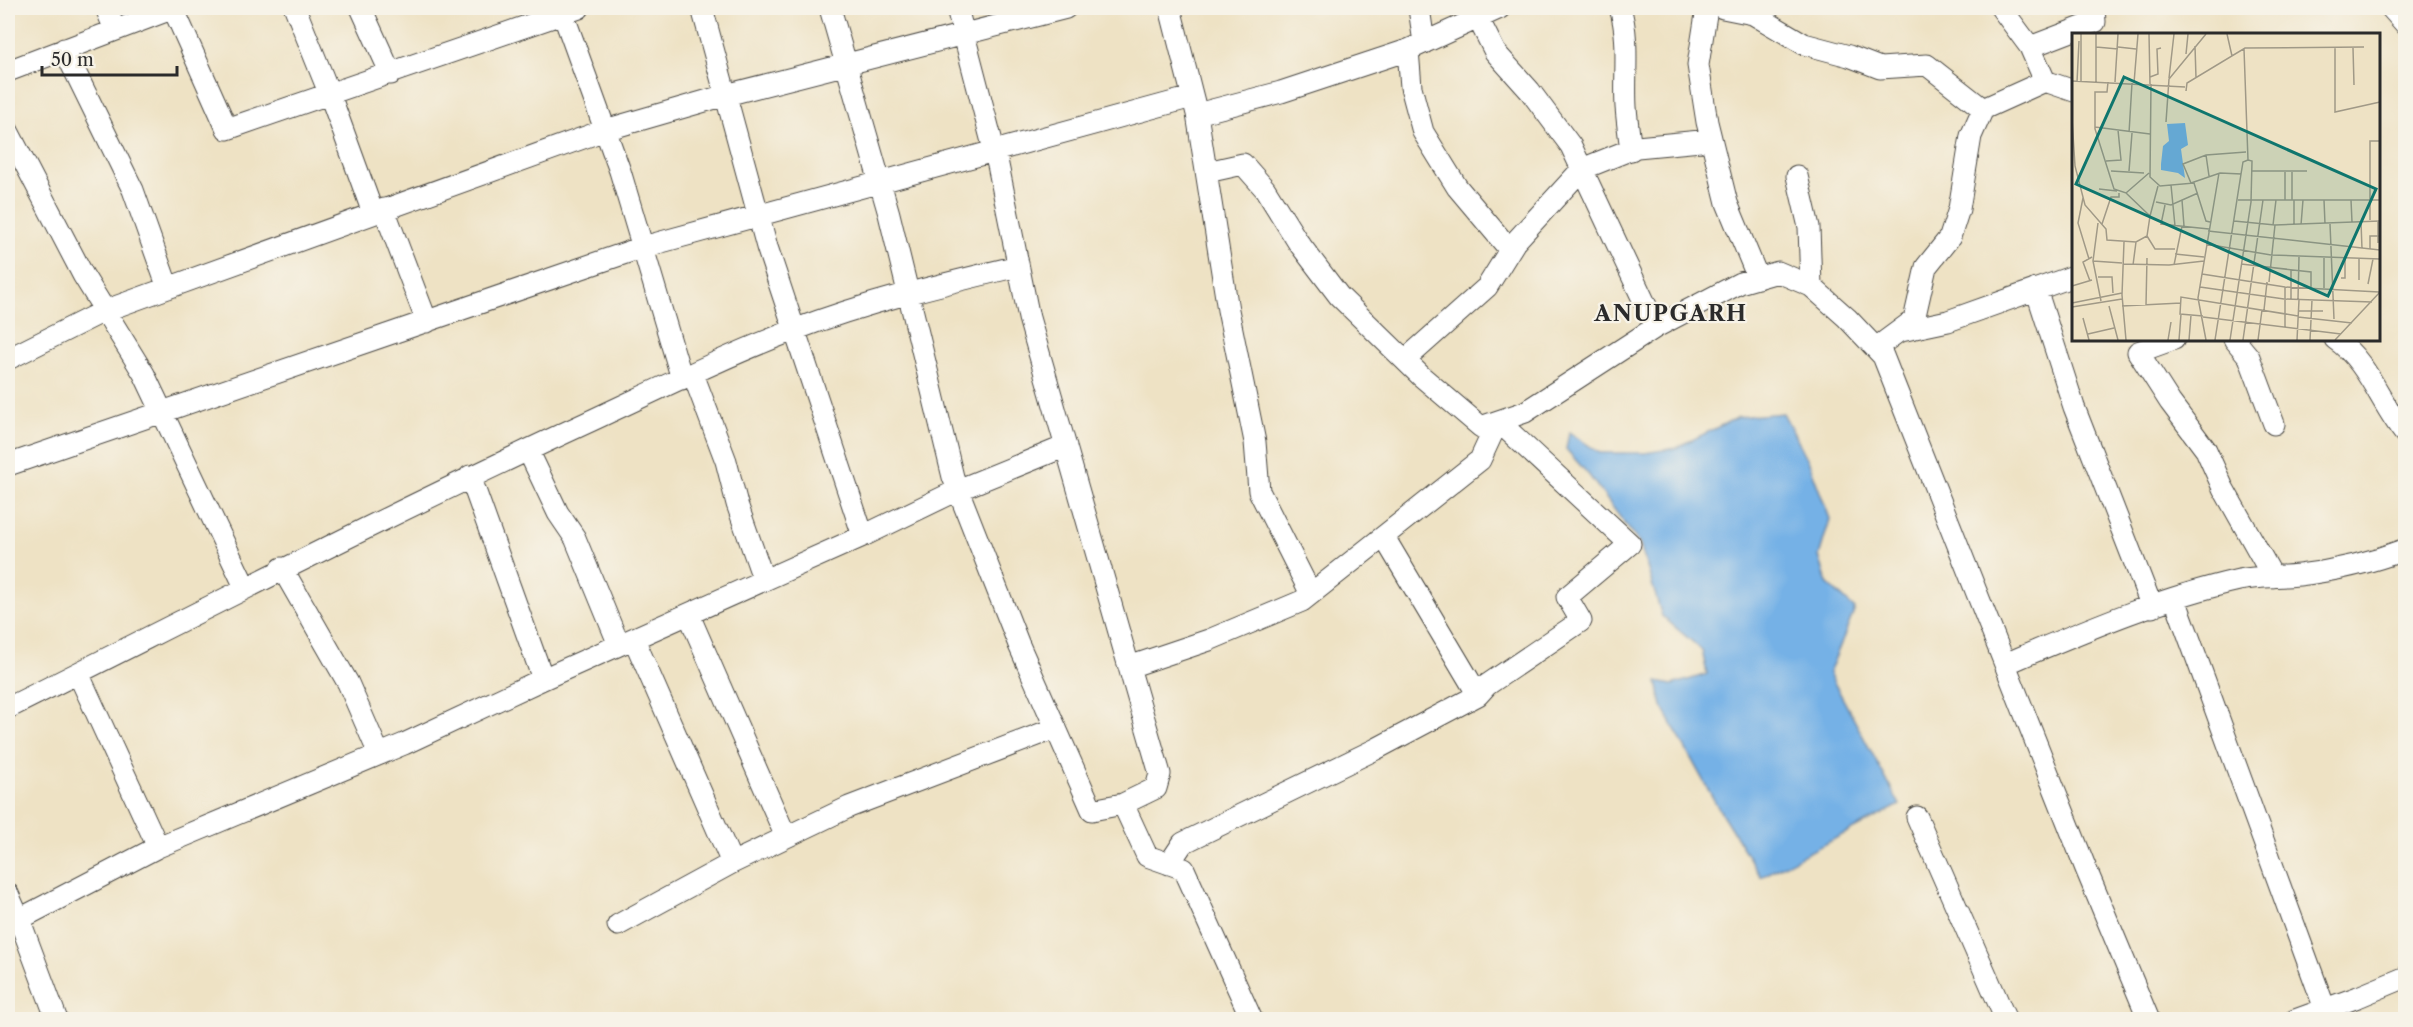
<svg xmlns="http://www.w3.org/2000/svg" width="2413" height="1027" viewBox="0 0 2413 1027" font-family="'Libre Caslon Text',serif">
<rect width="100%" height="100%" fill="#f7f3e8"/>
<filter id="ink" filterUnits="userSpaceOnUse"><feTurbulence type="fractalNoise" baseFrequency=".0167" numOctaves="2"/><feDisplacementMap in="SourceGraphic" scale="12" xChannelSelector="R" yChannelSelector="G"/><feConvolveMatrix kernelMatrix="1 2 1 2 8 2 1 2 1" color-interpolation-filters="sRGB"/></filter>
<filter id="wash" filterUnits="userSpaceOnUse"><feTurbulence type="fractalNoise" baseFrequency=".008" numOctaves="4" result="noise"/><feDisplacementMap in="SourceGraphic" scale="24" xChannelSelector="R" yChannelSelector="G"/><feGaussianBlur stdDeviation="1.35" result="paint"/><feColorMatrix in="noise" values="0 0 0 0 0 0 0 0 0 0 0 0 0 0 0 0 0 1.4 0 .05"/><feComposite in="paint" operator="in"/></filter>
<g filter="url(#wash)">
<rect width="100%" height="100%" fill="#eee2c4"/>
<path fill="#75b1e6" stroke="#506e88" stroke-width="1.5" d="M1783 413 1808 460 1830 519 1819 556 1827 583 1855 609 1829 673 1900 805 1761 877 1719 809 1662 706 1657 682 1672 685 1707 674 1702 650 1662 616 1640 544 1588 474 1566 449 1569 432 1600 453H1645L1676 448 1738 417Z"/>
</g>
<g filter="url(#ink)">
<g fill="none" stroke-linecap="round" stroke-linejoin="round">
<defs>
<path id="street" d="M106 8 115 30
M173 8 227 129 579 8
M295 8 330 95 373 213
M361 8 391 74
M561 8 620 171 682 379
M702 8 767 247 863 536
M830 8 889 214 953 477 1019 645 1092 810 1123 804
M957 8 998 165 1029 318 1129 667 1209 640 1302 601 1480 460 1498 421 1630 544 1567 597 1581 621 1487 685 1478 695 1376 749 1183 843 1169 864
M1170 8 1197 114 1228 310 1255 442 1259 491 1311 594
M1419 8 1424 43
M1620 8C1630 40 1624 73 1626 107 1627 121 1629 135 1631 150
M1707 8 1698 65 1707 122 1727 203 1758 278
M1723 8 1753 14 1804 44 1849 56 1880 68 1927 65 1983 109
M2001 8 2030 47
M2391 8 2406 25
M1478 18 1495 52 1530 91 1571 146 1656 327
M64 49 133 190 168 288
M1408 50 1411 87 1423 132 1457 187 1510 250
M8 71 174 8
M2045 81 2030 47 2095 22 2094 8
M1197 114 1281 92 1408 50 1500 8
M8 131 83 275 144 374 245 587
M1207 172 1243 164 1265 189 1298 242 1339 296 1421 376 1481 427 1525 412 1656 327 1740 283 1778 272 1811 286 1847 318 1883 356 2086 869 2149 1020
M1797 176 1809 227 1811 286
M384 209 427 322
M2036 289 2074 407 2152 607
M1901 331 1948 321 2074 276
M2174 339 2138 352 2170 402 2206 450 2223 488 2273 577
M2234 339 2249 357 2274 424
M2335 339C2368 361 2381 405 2406 435
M1876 348 1914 320 1926 267 1950 237 1959 209 1971 136 1983 109 2045 81 2074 91
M8 359 104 311 605 130 726 95 1066 8
M1405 360 1487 287 1515 242 1582 169 1637 147 1711 140
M693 374 726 461 737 504 764 581
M528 450 558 513 575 538 619 645
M8 465 643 247 1192 97
M470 476 543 679
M1384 537 1478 695
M282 568 348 683 379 754
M2175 599 2325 1009
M689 615 786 837
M634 639 732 863
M2005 664C2081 632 2159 598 2239 580 2258 576 2279 577 2299 575 2334 571 2372 562 2406 549
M1129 667 1160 774 1156 788 1123 804 1147 856 1184 869 1252 1020
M78 673 158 847
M8 708C200 612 391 513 586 423 655 391 723 357 794 330 867 302 943 284 1018 266
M1917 817 2006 1020
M8 894 20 921 57 1020
M8 925 158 847 404 744 543 679 863 536 958 490 1066 446
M618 925 732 863 849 807 1056 728
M2295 1020 2358 997 2406 977"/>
</defs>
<use href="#street" stroke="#484642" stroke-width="23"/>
<use href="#street" stroke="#fff" stroke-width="21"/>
</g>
</g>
<g text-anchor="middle" stroke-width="4.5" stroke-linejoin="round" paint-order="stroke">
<g font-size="22" font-weight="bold" letter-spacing="1.5" fill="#2b2b2b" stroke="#f7f3e8">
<text x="1671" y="321">ANUPGARH</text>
</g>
</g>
<g transform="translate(2072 33)">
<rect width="308" height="308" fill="#eee2c4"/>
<path d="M113 90 116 112 109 116 113 145 106 140 89 137V131L91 113 97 108 95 91Z" fill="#75b1e6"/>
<path fill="none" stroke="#a09987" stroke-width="1.5" d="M9 1V49M77 1 78 51M155 1 160 23M123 13 124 45M24 14 46 16M46 14 64 16M263 15V79L308 69M281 15 282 52M114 21 116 1M78 44 86 41 85 16 89 15M97 45 102 1M0 48 113 54M5 49 7 8M24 49V1M36 49 35 59H23V96L42 156 54 160 77 140M43 49 46 1M62 50 66 1M79 51 78 144 88 153 122 150 134 188 138 189M114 58 115 50 173 15 292 14M0 86 3 133 13 172 34 196 35 207 64 209 75 203 78 183 54 160M94 89 97 46 134 1M23 94 78 101M57 100 60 50M134 122 137 143M34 128 49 127 46 97M39 138 72 140M57 138 60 100M180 138H235M169 141 171 129 176 127 172 16M99 152 103 193M27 156 45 158M11 165 6 190 17 226M110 167 112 193M166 167H308M213 167V139M220 167V139M222 167V192M252 167 253 191M279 167 280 189M84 169 99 172 126 160M93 172 89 191 137 196M78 183 86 153M298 187V108H308M162 188 203 192 308 188M289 189 290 216M26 190 21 228 29 268M30 191 39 164H47V160M258 191 262 286M201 192 204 167M229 192 231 167M136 198 308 217M75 203 83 216H103M52 209 50 262 54 307M306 210V188M134 211 199 222 308 226M298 216V203H308M103 221 132 224M21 228 50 230M51 231 97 232 132 228M169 231 239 239V254M61 232 64 209M102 232 110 193M219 237V266M130 241 213 254 307 259M26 244H40L41 260M269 245H273V225M287 247V225M18 248 11 229 20 224M197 249 203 192M296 251 301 226M0 253 20 247M128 254 212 266 300 269M252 255V225M226 266 227 224M0 270 50 260M74 272 75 225M37 273 46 307M50 273 109 270M0 274 50 266M192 277 195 249M226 278H251M131 283 108 281 109 264 226 283M131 284 269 301M226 284 280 290M11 285 17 307M213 294V254M16 301 42 295M96 307 99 289M107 307 109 281M117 307 119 282M134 307 126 265 147 140M143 307 169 141 148 140 119 150 111 131 134 122 174 119M158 307 179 169 180 128 176 127M171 307 191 167M186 307 190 277M225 307 227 267M238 307 240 267M263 307 308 259"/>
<path fill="#0f766e" fill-opacity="0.15" stroke="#0f766e" stroke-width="3" d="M52 44 304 156 256 263 4 151Z"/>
<rect width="308" height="308" fill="none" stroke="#2b2b2b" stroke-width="3"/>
</g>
<rect width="2413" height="1027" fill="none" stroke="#f7f3e8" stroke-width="30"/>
<path d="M42 66v9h135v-9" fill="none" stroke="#2b2b2b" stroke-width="3"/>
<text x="51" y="66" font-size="18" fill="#2b2b2b" stroke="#f7f3e8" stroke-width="4.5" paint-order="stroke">50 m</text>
</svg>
